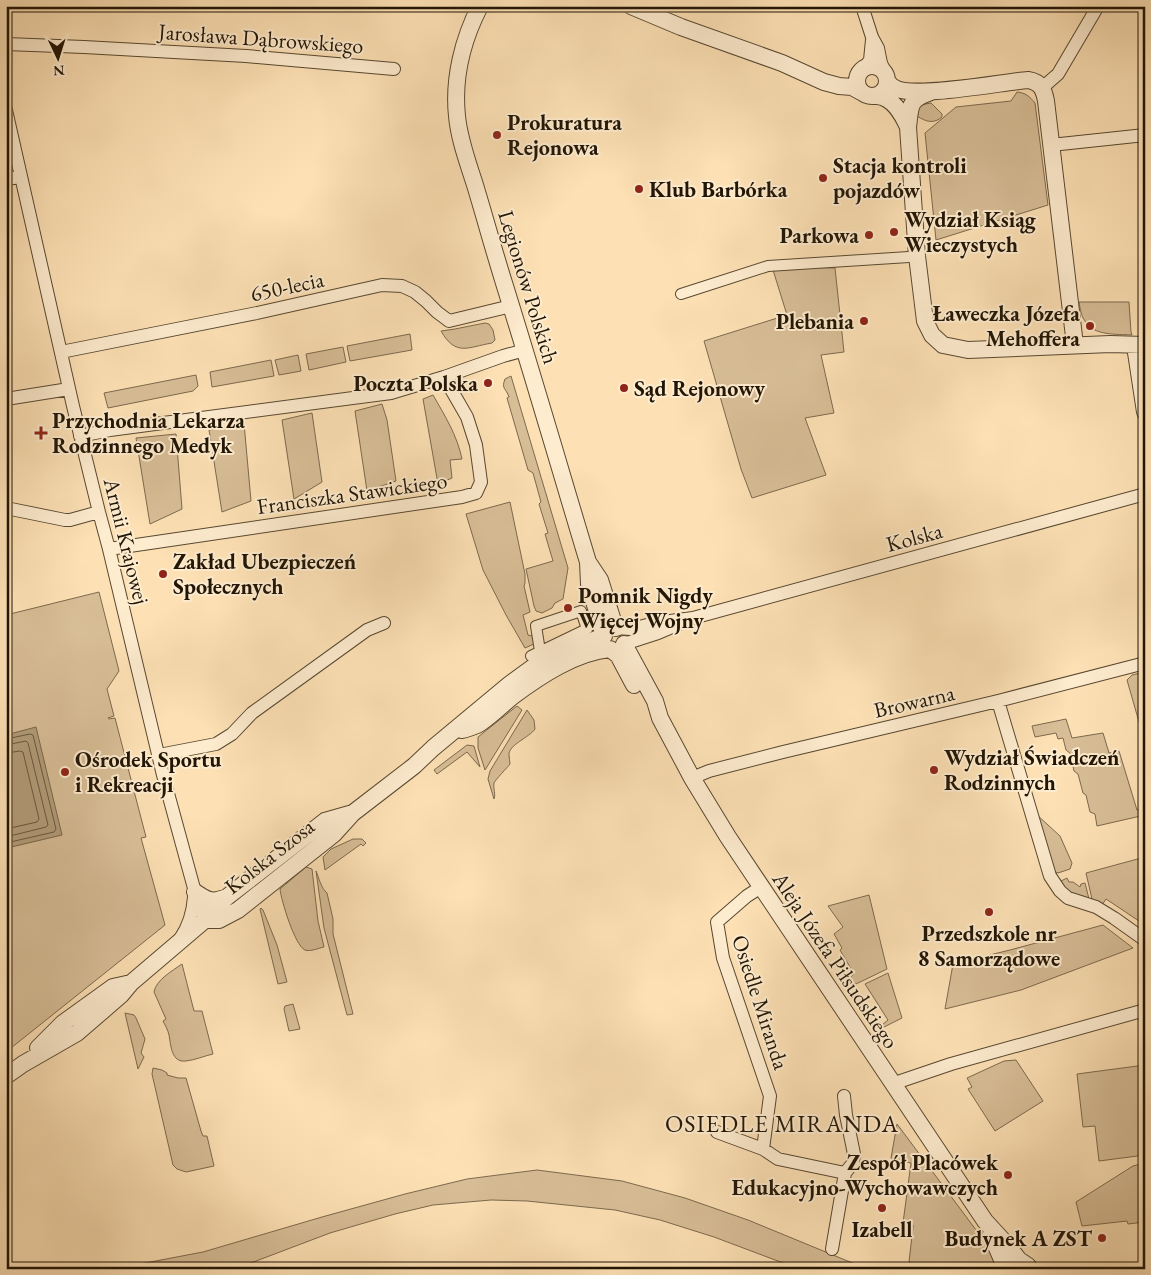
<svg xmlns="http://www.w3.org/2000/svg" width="1151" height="1275" viewBox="0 0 1151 1275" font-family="'EB Garamond',serif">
<rect width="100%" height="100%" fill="#fde1b5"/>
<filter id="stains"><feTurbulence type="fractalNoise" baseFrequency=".004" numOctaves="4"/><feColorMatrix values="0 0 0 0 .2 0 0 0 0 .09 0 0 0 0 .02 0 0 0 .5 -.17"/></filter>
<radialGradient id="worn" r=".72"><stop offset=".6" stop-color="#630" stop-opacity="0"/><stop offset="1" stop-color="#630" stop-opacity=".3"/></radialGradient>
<path fill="#d8be97" stroke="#7c6a4e" d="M1017 92C1026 93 1029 96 1035 103L1048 205 936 240 925 133 956 107 1011 101Z
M931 103 942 114V117C934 124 926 122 917 116L916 109 920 105Z
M784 267 835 268 844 352 821 355 834 413 805 418 826 475 752 498 741 469 704 341 787 315 773 270Z
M1079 302H1129L1131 332 1132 335C1117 334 1093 336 1085 321 1081 316 1080 308 1079 302Z
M485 323 489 324 493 330 495 340 492 343C468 347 456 357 441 331L455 329Z
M410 334 412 350 350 361 347 346Z
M343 347 346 362 309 370 306 354Z
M298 355 301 371 279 375 275 360Z
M271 360 274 376 212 387 210 372Z
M196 375 198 386 193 391 108 408 104 393Z
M511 376 568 568 563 599 555 603 552 608 542 613 536 611 534 606 526 569 553 561 545 534 548 533 539 504 541 502 533 473 528 470 507 398 509 397C506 388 501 389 505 379Z
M433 395C445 416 457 435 462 459L450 460 452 478 438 484 423 399Z
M382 404 387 420 396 481 367 491 355 411Z
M312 413 322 482 294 499 282 420Z
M244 423 251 501 222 512 209 430Z
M176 434 182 509 150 524 136 438Z
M510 502 525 574V583L524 586 530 612 523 615 528 635 536 637V643L525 648 506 615 483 570 466 514Z
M99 592 119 671 107 689 114 716 108 718 109 719 115 718 146 837 141 838 165 925 6 1052V615Z
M1145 672V743L1127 680 1132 675Z
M517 706 522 710 485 770 478 748V737Z
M527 710 534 720 535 729C530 737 508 745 509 755 509 758 510 761 510 764 508 767 495 780 494 783 493 789 496 794 494 799L488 779 490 771Z
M1066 719 1072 738 1103 733 1109 753 1119 751 1137 810 1145 808V815L1097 826 1095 814 1090 812 1086 795 1083 793 1078 774 1074 771 1070 753 1066 750 1063 738 1058 739 1056 733 1035 737 1032 726Z
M467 745 474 746 480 767 467 752 437 774 434 770Z
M1036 814 1060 836 1072 863 1070 869 1058 873 1055 872Z
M353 839H362L366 843 363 846 361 844 325 870 323 857 331 849Z
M1145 857V925L1106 899 1102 905 1092 899 1086 873Z
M306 867 312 869 318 921 324 947C319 948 310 952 305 950 295 946 281 900 280 889Z
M316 871C319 878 321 888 327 893L333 919V934L353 1014 347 1015 324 928Z
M1067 878 1069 882H1073L1080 887 1081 884 1085 883 1089 899 1075 897 1059 882Z
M869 895 887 969 856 984C851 984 851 982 849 978L854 974 840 950 842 948 834 934 843 927 828 906Z
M261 908 263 910 277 945 287 982 278 984 260 909Z
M1103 925 1133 948 1021 990 945 1009 953 964 1010 950Z
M182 964 194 1011H202L213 1054C204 1056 195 1060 186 1061 171 1063 171 1045 169 1035 168 1030 165 1025 163 1021L166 1019 154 992C156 980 172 971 182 964Z
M888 973 902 1018 884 1027 882 1025 888 1020 865 984Z
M293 1004 300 1029 289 1031 284 1009 285 1006Z
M125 1013 134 1015 136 1018 145 1039 141 1053 144 1057 138 1069Z
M1016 1060 1043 1101 995 1131 968 1089 972 1087 967 1078 1004 1061Z
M1145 1065V1155L1099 1161 1095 1126 1083 1127 1077 1074Z
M153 1068 162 1070 167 1073V1075L178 1078H186L201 1131 203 1136H207L214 1166 186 1172 177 1169 173 1165 152 1074Z
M897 1124 979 1234C989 1242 993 1257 998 1269H921L909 1262 913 1227V1225L903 1223 911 1163 891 1158Z
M1145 1163V1222L1128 1224 1127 1221 1082 1226 1076 1202 1133 1166Z
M537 1170 622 1181 685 1198 748 1220 867 1269H799L714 1237 660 1220 615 1210 527 1201 491 1200 433 1205 395 1214 330 1233 235 1269H124V1267L203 1252 322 1217 405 1194 467 1179Z"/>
<path fill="#b29c79" stroke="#78664b" d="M36 727 62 835 7 848 6 844V735Z"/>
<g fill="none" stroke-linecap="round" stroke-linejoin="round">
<path stroke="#6a583f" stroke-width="1" d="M6 739 30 734 33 735 56 829 54 832 6 843
M6 745 26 741 28 743 48 825 46 827 6 837
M6 753 20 751 23 752 39 819 37 822 6 829"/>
<defs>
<path id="pedestrian" d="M681 294 768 266 909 257
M531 656 587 629 581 611 536 626 540 651"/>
<path id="minor" d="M862 6 872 37 878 48 881 63 885 72
M6 44 84 47 246 56 394 69
M865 67 870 60 872 40
M1042 88 1058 74 1098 6
M6 110 73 406 99 512 109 549 163 775 195 892 205 920
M1051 145 1145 135
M6 179 21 177
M61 352 257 313 382 285 402 286 415 292 426 301 437 312 449 321 511 306
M6 399 69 389
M80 436 110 430 391 393 444 377 503 356 525 350
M6 508 65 520H70L99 512
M109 549 462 497 476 493 481 482 476 445 467 417 444 377
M616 628 631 629 655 623 693 618 1145 494
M624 644 658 633 679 624
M998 701 1050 876 1060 891 1068 898 1096 907 1114 918 1145 940
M159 755 216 744 232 734 252 713 367 630 384 623
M692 778 709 771 783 752 998 701 1145 663
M761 887 747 896 717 922 723 958 770 1096 763 1149
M180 939C189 926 193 912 194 897
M892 1084 951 1064 1145 1010
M844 1096 846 1115 854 1154 853 1163 845 1173
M717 1132 763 1149 778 1159 845 1173 832 1249"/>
<path id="tertiary" d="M631 6 681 27 782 63 824 82 839 86 852 87 861 92
M857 81a15 15 0 1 1 30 0a15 15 0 1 1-30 0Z
M887 81C889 83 890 85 893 87 911 100 1002 82 1028 80 1041 82 1044 90 1046 101L1075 345
M877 96C893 97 902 114 908 127L917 256 925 321 932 335 943 345 968 350 1110 344 1145 345
M908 127C911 105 908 100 931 92
M1135 346 1145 412
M588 562 600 580 613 621 616 628
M624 644 655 701 660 718 692 778 728 837 985 1221 1008 1246 1019 1260 1028 1266
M462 730C467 729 472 727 477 725 487 720 503 704 513 696 540 676 576 652 610 649L618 655 634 685
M195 892C208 901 212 903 227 897
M205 920H219L238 910 334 834 353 813 414 766 433 748 510 684 536 665 551 657 604 636 589 584 588 562C560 469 533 376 504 283 494 251 485 218 475 185 468 163 459 139 457 116 453 78 463 39 480 6
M38 1048 63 1023 113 987 131 983
M6 1076 23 1064 77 1033 121 995 131 983 205 920 211 912 227 897 325 821 353 813
M991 1234 1006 1269"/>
</defs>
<use href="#pedestrian" stroke="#584831" stroke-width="12"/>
<use href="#minor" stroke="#584831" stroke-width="14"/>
<use href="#tertiary" stroke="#584831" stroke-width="18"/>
<use href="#pedestrian" stroke="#feeccf" stroke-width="10"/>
<use href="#minor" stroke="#feeccf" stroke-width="12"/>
<use href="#tertiary" stroke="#feeccf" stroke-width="16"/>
</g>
<g fill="#8f2418" stroke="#feeccf" stroke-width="2">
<circle cx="497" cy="135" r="5"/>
<circle cx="823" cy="178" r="5"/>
<circle cx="639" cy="189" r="5"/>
<circle cx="894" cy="232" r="5"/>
<circle cx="869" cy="235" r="5"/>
<circle cx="864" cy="321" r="5"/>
<circle cx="1090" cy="326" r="5"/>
<circle cx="488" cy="383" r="5"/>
<circle cx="624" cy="388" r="5"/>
<path d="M38.5 425.5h5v5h5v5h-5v5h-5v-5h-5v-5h5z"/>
<circle cx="163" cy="574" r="5"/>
<circle cx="568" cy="608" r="5"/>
<circle cx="934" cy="770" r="5"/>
<circle cx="65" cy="772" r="5"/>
<circle cx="989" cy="912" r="5"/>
<circle cx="1008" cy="1175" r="5"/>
<circle cx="882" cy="1208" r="5"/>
<circle cx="1102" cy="1238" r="5"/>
</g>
<g text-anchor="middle" stroke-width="4" stroke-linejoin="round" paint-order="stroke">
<g font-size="22" fill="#211505" stroke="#feeccf">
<text transform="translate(261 38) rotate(4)" y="8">Jarosława Dąbrowskiego</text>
<text transform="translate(287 286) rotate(-12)" y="8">650-lecia</text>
<text transform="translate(529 287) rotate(73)" y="8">Legionów Polskich</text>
<text transform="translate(352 493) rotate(-8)" y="8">Franciszka Stawickiego</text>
<text transform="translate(914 537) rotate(-15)" y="8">Kolska</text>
<text transform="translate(127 541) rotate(76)" y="8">Armii Krajowej</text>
<text transform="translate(914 701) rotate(-13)" y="8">Browarna</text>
<text transform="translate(269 856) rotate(-38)" y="8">Kolska Szosa</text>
<text transform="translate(836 960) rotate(56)" y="8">Aleja Józefa Piłsudskiego</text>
<text transform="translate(761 1002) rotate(72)" y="8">Osiedle Miranda</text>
</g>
<g font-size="22" font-weight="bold" fill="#211505" stroke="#feeccf" text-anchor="start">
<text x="507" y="130">Prokuratura<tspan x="507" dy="25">Rejonowa</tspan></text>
<text x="833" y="173">Stacja kontroli<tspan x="833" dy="25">pojazdów</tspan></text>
<text x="649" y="197">Klub Barbórka</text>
<text x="904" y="227">Wydział Ksiąg<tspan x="904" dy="25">Wieczystych</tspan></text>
<text x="859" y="243" text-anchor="end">Parkowa</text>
<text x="1080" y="321" text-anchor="end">Ławeczka Józefa<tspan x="1080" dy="25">Mehoffera</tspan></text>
<text x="854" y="329" text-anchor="end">Plebania</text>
<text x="478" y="391" text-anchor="end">Poczta Polska</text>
<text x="634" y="396">Sąd Rejonowy</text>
<text x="52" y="428">Przychodnia Lekarza<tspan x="52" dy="25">Rodzinnego Medyk</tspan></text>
<text x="173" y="569">Zakład Ubezpieczeń<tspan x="173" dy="25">Społecznych</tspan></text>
<text x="578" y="603">Pomnik Nigdy<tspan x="578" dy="25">Więcej Wojny</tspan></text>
<text x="944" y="765">Wydział Świadczeń<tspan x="944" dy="25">Rodzinnych</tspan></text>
<text x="75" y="767">Ośrodek Sportu<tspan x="75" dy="25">i Rekreacji</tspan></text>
<text x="989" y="941" text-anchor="middle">Przedszkole nr<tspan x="989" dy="25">8 Samorządowe</tspan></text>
<text x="998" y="1170" text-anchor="end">Zespół Placówek<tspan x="998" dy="25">Edukacyjno-Wychowawczych</tspan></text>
<text x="882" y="1237" text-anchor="middle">Izabell</text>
<text x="1092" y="1246" text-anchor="end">Budynek A ZST</text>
</g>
<g font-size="24" letter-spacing="1" fill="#211505" stroke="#feeccf">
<text x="782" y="1132">OSIEDLE MIRANDA</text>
</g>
</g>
<rect width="1151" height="1275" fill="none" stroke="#fde1b5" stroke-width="25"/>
<rect x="8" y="8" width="1136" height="1260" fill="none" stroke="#211505" stroke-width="2.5"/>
<rect x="12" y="12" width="1126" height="1250" fill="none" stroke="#211505"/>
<g transform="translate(58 58) rotate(176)" stroke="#feeccf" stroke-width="4" paint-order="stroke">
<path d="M0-4L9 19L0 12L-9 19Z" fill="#211505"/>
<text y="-8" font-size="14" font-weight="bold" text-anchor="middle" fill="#211505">N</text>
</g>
<rect width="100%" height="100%" filter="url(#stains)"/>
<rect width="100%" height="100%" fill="url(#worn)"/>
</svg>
